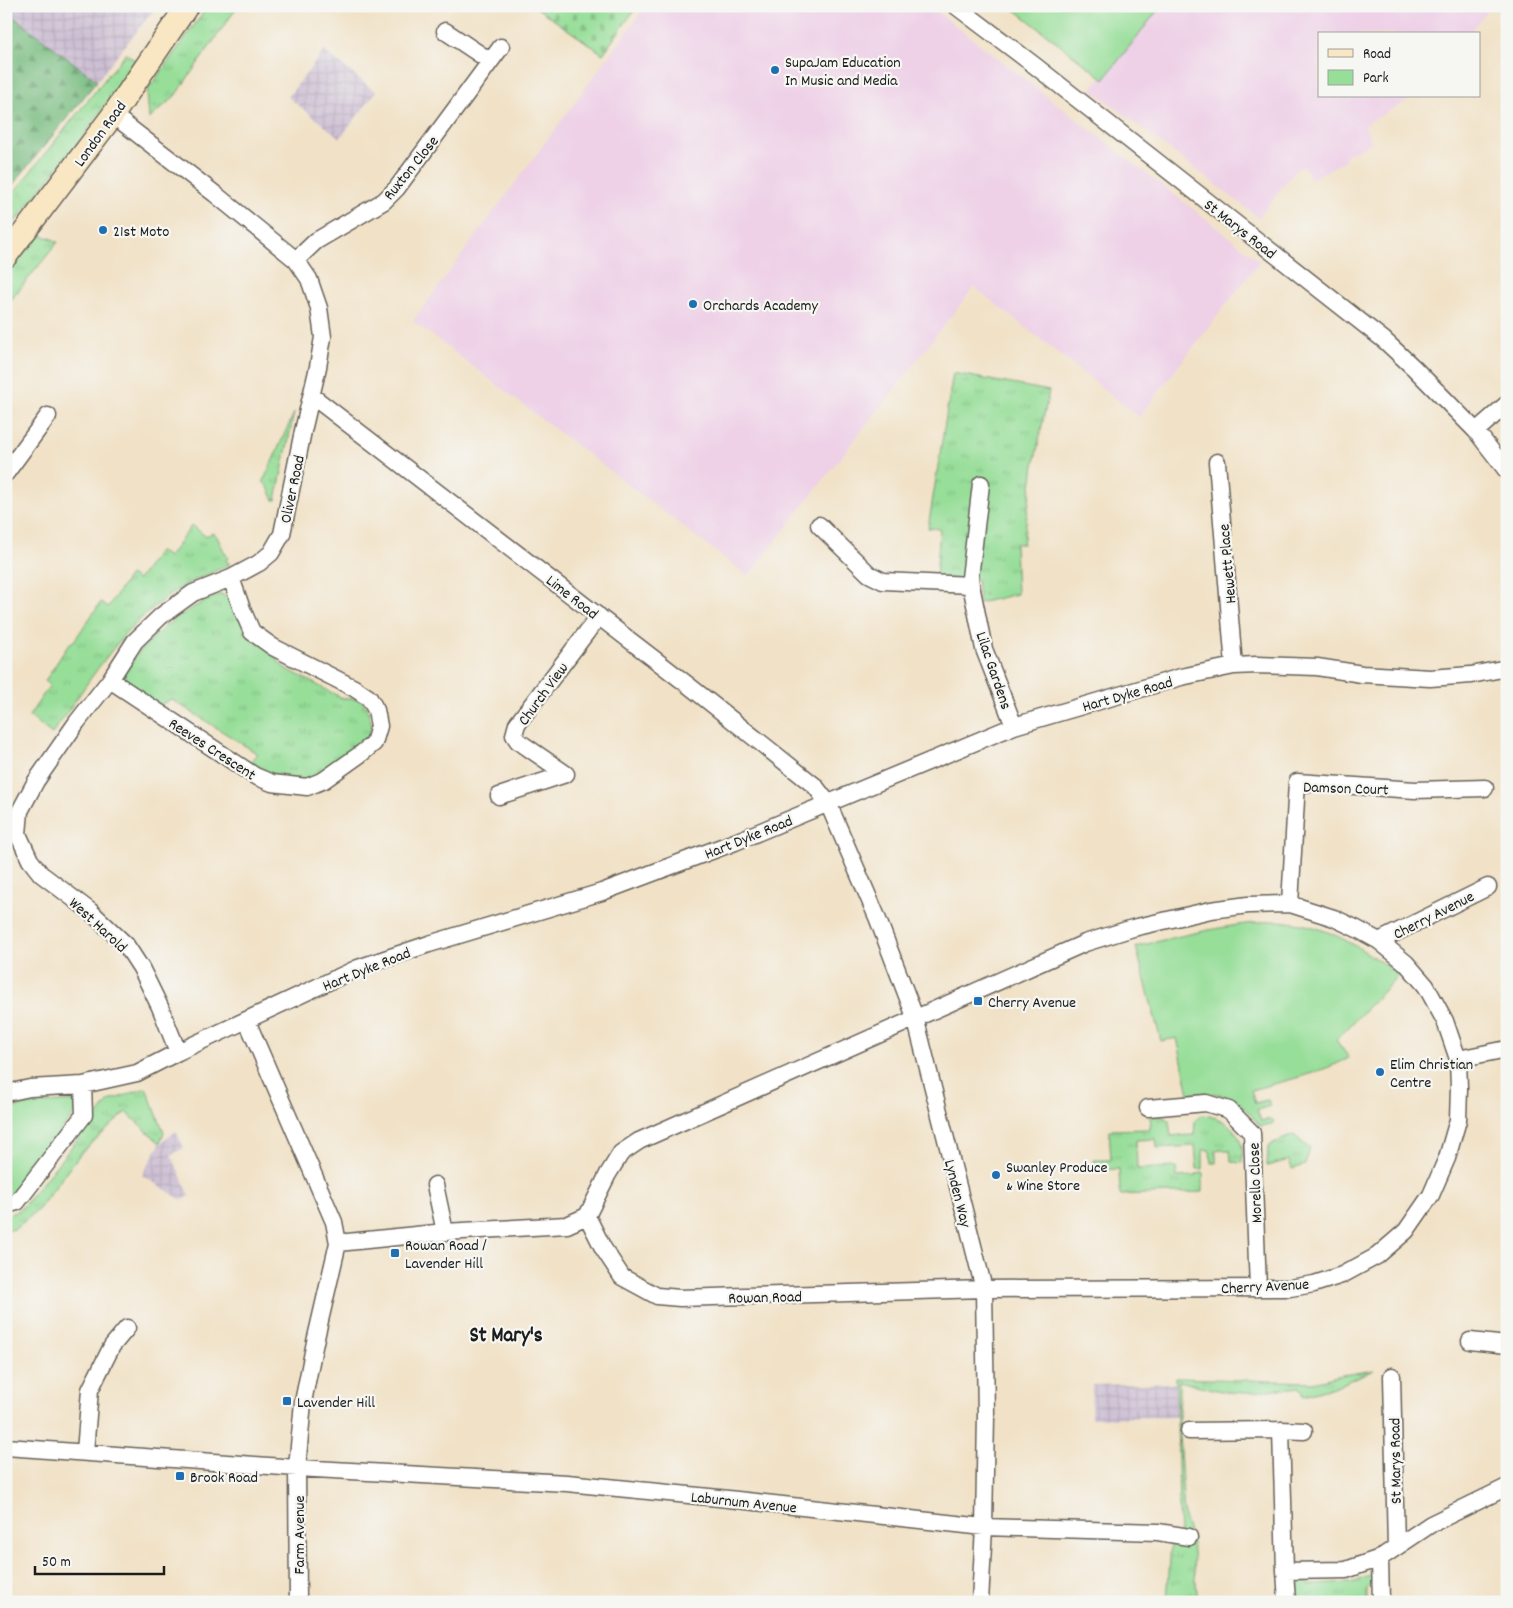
<svg xmlns="http://www.w3.org/2000/svg" width="1513" height="1608" viewBox="0 0 1513 1608" font-family="Dekko,sans-serif">
<defs>
<pattern id="industrial-grid" width="8" height="8" patternUnits="userSpaceOnUse" patternTransform="scale(1.25)"><rect width="8" height="8" fill="#ccbed3"/><path d="M0 4h8M4 0v8" fill="none" stroke="#afa3b5"/></pattern>
<pattern id="grass-tufts" width="24" height="20" patternUnits="userSpaceOnUse" patternTransform="scale(1.25)"><rect width="24" height="20" fill="#97de99"/><path d="M3 7l-1-3M5 7V3M7 7l1-3M15 17l-1-3M17 17v-4M19 17l1-3" fill="none" stroke="#82be83"/></pattern>
<pattern id="forest-firs" width="22" height="20" patternUnits="userSpaceOnUse" patternTransform="scale(1.25)"><rect width="22" height="20" fill="#79bd81"/><path d="M5 1l3.5 6h-7zM16 11l3.5 6h-7z" fill="#629969"/></pattern>
<pattern id="cemetery-stones" width="16" height="16" patternUnits="userSpaceOnUse" patternTransform="scale(1.25)"><rect width="16" height="16" fill="#97de99"/><path d="M2 7V4a2 2 0 0 1 4 0v3zM10 15v-3a2 2 0 0 1 4 0v3z" fill="#82be83"/></pattern>
</defs>
<rect width="100%" height="100%" fill="#f6f6f2"/>
<filter id="ink" filterUnits="userSpaceOnUse"><feTurbulence type="fractalNoise" baseFrequency=".02" numOctaves="2"/><feDisplacementMap in="SourceGraphic" scale="10" xChannelSelector="R" yChannelSelector="G"/><feConvolveMatrix kernelMatrix="1 2 1 2 8 2 1 2 1" color-interpolation-filters="sRGB"/></filter>
<filter id="wash" filterUnits="userSpaceOnUse"><feTurbulence type="fractalNoise" baseFrequency=".0096" numOctaves="4" result="noise"/><feDisplacementMap in="SourceGraphic" scale="20" xChannelSelector="R" yChannelSelector="G"/><feGaussianBlur stdDeviation="1.12" result="paint"/><feColorMatrix in="noise" values="0 0 0 0 0 0 0 0 0 0 0 0 0 0 0 0 0 1.4 0 .05"/><feComposite in="paint" operator="in"/></filter>
<g filter="url(#wash)">
<rect width="100%" height="100%" fill="#f1e2c7"/>
<path fill="#eed0e7" d="M646 6H930L1260 261 1139 417 974 287 748 576 413 321Z
M1155 6H1491L1469 34H1319V96H1409L1411 99 1364 125 1372 142 1345 156 1346 160 1311 179 1304 165 1294 171 1259 218 1091 89Z"/>
<path fill="url(#industrial-grid)" d="M6 6H157L97 81 6 11Z
M324 51 376 92 340 138 288 97Z
M176 1131 184 1148 171 1155 190 1196 182 1200 142 1175 160 1144Z
M1175 1383 1176 1417 1091 1418 1092 1385Z"/>
<path fill="url(#grass-tufts)" stroke="#5a7d5a" d="M208 6H238L175 96 149 119 147 91Z
M126 53 136 61 87 131 6 233V202Z
M43 236 50 238 58 242 6 306V276L37 238Z
M953 373 1049 391 1034 465 1023 544H1015L1017 594 979 603 977 579 936 578 940 529 928 528Z
M294 413 276 500H274L267 485 263 482Z
M192 525 205 536 214 533C220 539 221 549 228 557L226 561 230 564C210 574 187 582 168 596 118 631 87 685 52 734L29 716 50 685 45 681 69 644 74 641 101 602 108 607 130 575 138 580 159 551 169 557Z
M221 594 230 599 283 667 342 698 356 699 362 701 367 707 372 725 368 738 322 774 307 780 274 778 250 762 258 754 171 699 159 706C146 697 126 689 124 672 154 631 176 614 221 594Z
M146 1088 164 1132 160 1143 126 1112 80 1154 38 1210 15 1229 6 1230V1216L20 1210 109 1101Z
M1201 1115C1220 1116 1238 1127 1242 1147 1243 1152 1242 1157 1242 1163L1231 1162 1230 1150H1216V1163H1211L1210 1150H1203V1169H1197L1195 1146 1157 1148 1156 1139 1136 1140 1137 1169 1176 1167 1177 1177 1197 1176V1174L1203 1173V1192L1120 1195 1119 1169 1095 1170 1094 1160H1111L1109 1130 1150 1129 1151 1116H1163L1169 1121 1171 1136 1194 1135 1195 1121Z
M1294 1135 1310 1149 1305 1165 1292 1169 1289 1160 1267 1166 1268 1147 1273 1143Z
M1374 1370 1334 1387 1304 1396 1300 1387 1245 1393 1226 1392 1179 1381V1432L1184 1517 1192 1542 1198 1602H1167L1171 1543H1180L1176 1378 1312 1382 1342 1375Z
M1375 1574V1581L1367 1589V1602H1297L1293 1598C1293 1589 1292 1583 1302 1578L1309 1585 1350 1583Z"/>
<path fill="url(#forest-firs)" stroke="#4a6c4e" d="M6 11 97 81 6 193Z"/>
<path fill="url(#cemetery-stones)" stroke="#5a7d5a" d="M534 6H637L603 54Z"/>
<path fill="#97de99" stroke="#5a7d5a" d="M1010 6H1161L1104 79Z
M1273 921C1325 922 1358 946 1399 975L1336 1040 1349 1058C1318 1074 1284 1081 1251 1090L1255 1103 1268 1100 1270 1106 1257 1110 1261 1121 1271 1119 1274 1121 1272 1124 1260 1126C1238 1098 1225 1090 1189 1094L1177 1038 1161 1041 1136 947C1181 935 1226 925 1273 921Z
M75 1101 76 1112 11 1194 6 1196V1109L30 1104Z"/>
</g>
<g filter="url(#ink)">
<g fill="none" stroke-linecap="round" stroke-linejoin="round">
<defs>
<path id="minor" d="M956 6 1034 65 1384 340 1414 368 1476 431 1507 471
M445 31 490 61
M296 260 316 241 384 201 397 188 501 47
M312 396 688 685 815 786 828 803 877 917 915 1017 984 1289 986 1415 984 1527 980 1602
M1476 431 1507 404
M1217 462 1234 666
M6 473 48 416
M819 525 869 574 883 581 971 585 984 649 1014 726
M971 585 970 578 981 484
M110 680 255 776 272 783 307 787 324 780 362 753 374 743 379 726 376 710 369 698 354 688 273 647 252 632 242 609 231 578
M499 796 566 774 518 741 514 735 517 724 599 616
M18 834 30 860 41 874 90 911 126 945 141 968 160 1007 178 1052
M6 835 18 834 20 811 36 781 77 722 110 680 135 641 161 616 193 593 231 578 259 563 271 553 282 534 303 431 318 367 323 337 319 308 309 279 296 260 215 194 113 115
M1290 904 1297 782 1415 790 1485 788
M1379 941 1488 887
M247 1021 334 1222 338 1243 315 1342 303 1402 297 1468 298 1602
M1458 1059 1507 1049
M6 1093 30 1088 83 1085 137 1073 178 1052 358 968 429 944 602 892 735 842 1014 726 1181 677 1234 666 1257 665 1317 667 1362 674 1430 678 1471 675 1507 668
M1148 1108 1206 1103 1229 1110 1252 1133 1258 1288
M435 1185 445 1232
M6 1205 17 1202 84 1115 83 1085
M338 1243 445 1232 567 1225 587 1216 608 1174 621 1153 639 1141 1085 943 1133 928 1211 910 1248 905 1290 904 1334 918 1357 929 1379 941 1406 963 1426 986 1445 1021 1458 1059 1459 1088 1458 1120 1447 1158 1431 1195 1406 1231 1377 1256 1342 1275 1314 1284 1290 1288 984 1289 680 1298 657 1296 622 1277 603 1248 587 1216
M1470 1341 1507 1345
M1392 1376 1396 1547
M1189 1431 1281 1430
M6 1447 297 1468 567 1483 719 1498 984 1527 1158 1532 1189 1537
M85 1452 90 1390 112 1346 127 1328
M1285 1571 1281 1430 1304 1431
M1287 1602 1285 1571 1346 1570 1380 1558
M1381 1602 1380 1558 1431 1524 1507 1487"/>
<path id="secondary" d="M6 256 113 115 187 6"/>
</defs>
<use href="#minor" stroke="#676158" stroke-width="19"/>
<use href="#secondary" stroke="#676158" stroke-width="25"/>
<use href="#minor" stroke="#fff" stroke-width="16"/>
<use href="#secondary" stroke="#f9e7c3" stroke-width="22"/>
</g>
</g>
<g fill="#1f6fb2" stroke="#f6f6f2" stroke-width="2">
<circle cx="775" cy="70" r="5"/>
<circle cx="103" cy="230" r="5"/>
<circle cx="693" cy="304" r="5"/>
<rect x="973" y="996" width="10" height="10" rx="2.5"/>
<circle cx="1380" cy="1072" r="5"/>
<circle cx="996" cy="1175" r="5"/>
<rect x="390" y="1248" width="10" height="10" rx="2.5"/>
<rect x="282" y="1396" width="10" height="10" rx="2.5"/>
<rect x="175" y="1471" width="10" height="10" rx="2.5"/>
</g>
<g text-anchor="middle" stroke-width="4.5" stroke-linejoin="round" paint-order="stroke">
<g font-size="16" fill="#1c1c1c" stroke="#f6f6f2" text-anchor="start">
<text x="785" y="67">SupaJam Education<tspan x="785" dy="18">In Music and Media</tspan></text>
<text x="113" y="236">21st Moto</text>
<text x="703" y="310">Orchards Academy</text>
<text x="988" y="1007">Cherry Avenue</text>
<text x="1390" y="1069">Elim Christian<tspan x="1390" dy="18">Centre</tspan></text>
<text x="1006" y="1172">Swanley Produce<tspan x="1006" dy="18">&amp; Wine Store</tspan></text>
<text x="405" y="1250">Rowan Road /<tspan x="405" dy="18">Lavender Hill</tspan></text>
<text x="297" y="1407">Lavender Hill</text>
<text x="190" y="1482">Brook Road</text>
</g>
<g font-size="16" fill="#1c1c1c" stroke="#f6f6f2">
<text transform="translate(99 133) rotate(-54)" y="6">London Road</text>
<text transform="translate(410 167) rotate(-51)" y="6">Ruxton Close</text>
<text transform="translate(1241 228) rotate(38)" y="6">St Marys Road</text>
<text transform="translate(291 489) rotate(-78)" y="6">Oliver Road</text>
<text transform="translate(1226 564) rotate(-95)" y="6">Hewett Place</text>
<text transform="translate(573 596) rotate(38)" y="6">Lime Road</text>
<text transform="translate(995 670) rotate(71)" y="6">Lilac Gardens</text>
<text transform="translate(542 693) rotate(-54)" y="6">Church View</text>
<text transform="translate(1127 693) rotate(-16)" y="6">Hart Dyke Road</text>
<text transform="translate(213 748) rotate(33)" y="6">Reeves Crescent</text>
<text transform="translate(1346 787) rotate(2)" y="6">Damson Court</text>
<text transform="translate(748 836) rotate(-22)" y="6">Hart Dyke Road</text>
<text transform="translate(1433 914) rotate(-27)" y="6">Cherry Avenue</text>
<text transform="translate(99 924) rotate(43)" y="6">West Harold</text>
<text transform="translate(366 968) rotate(-22)" y="6">Hart Dyke Road</text>
<text transform="translate(1254 1183) rotate(-92)" y="6">Morello Close</text>
<text transform="translate(959 1193) rotate(76)" y="6">Lynden Way</text>
<text transform="translate(1265 1285) rotate(-3)" y="6">Cherry Avenue</text>
<text transform="translate(765 1296) rotate(-1)" y="6">Rowan Road</text>
<text transform="translate(1394 1461) rotate(-91)" y="6">St Marys Road</text>
<text transform="translate(744 1501) rotate(6)" y="6">Laburnum Avenue</text>
<text transform="translate(298 1535) rotate(-90)" y="6">Farm Avenue</text>
</g>
<g font-size="21" font-weight="bold" fill="#1c1c1c" stroke="#f6f6f2">
<text x="506" y="1341">St Mary's</text>
</g>
</g>
<rect width="1513" height="1608" fill="none" stroke="#f6f6f2" stroke-width="25"/>
<rect x="1318" y="32" width="162" height="65" fill="#f6f6f2" stroke="#9f9f9c"/>
<rect x="1328" y="49" width="25" height="8" fill="#f9e7c3" stroke="#9f9f9c"/>
<text x="1363" y="58" font-size="15" fill="#1c1c1c">Road</text>
<rect x="1328" y="70" width="25" height="15" fill="#97de99" stroke="#9f9f9c"/>
<text x="1363" y="82" font-size="15" fill="#1c1c1c">Park</text>
<path d="M35 1566v8h129v-8" fill="none" stroke="#1c1c1c" stroke-width="2.5"/>
<text x="42" y="1566" font-size="15" fill="#1c1c1c" stroke="#f6f6f2" stroke-width="4" paint-order="stroke">50 m</text>
</svg>
